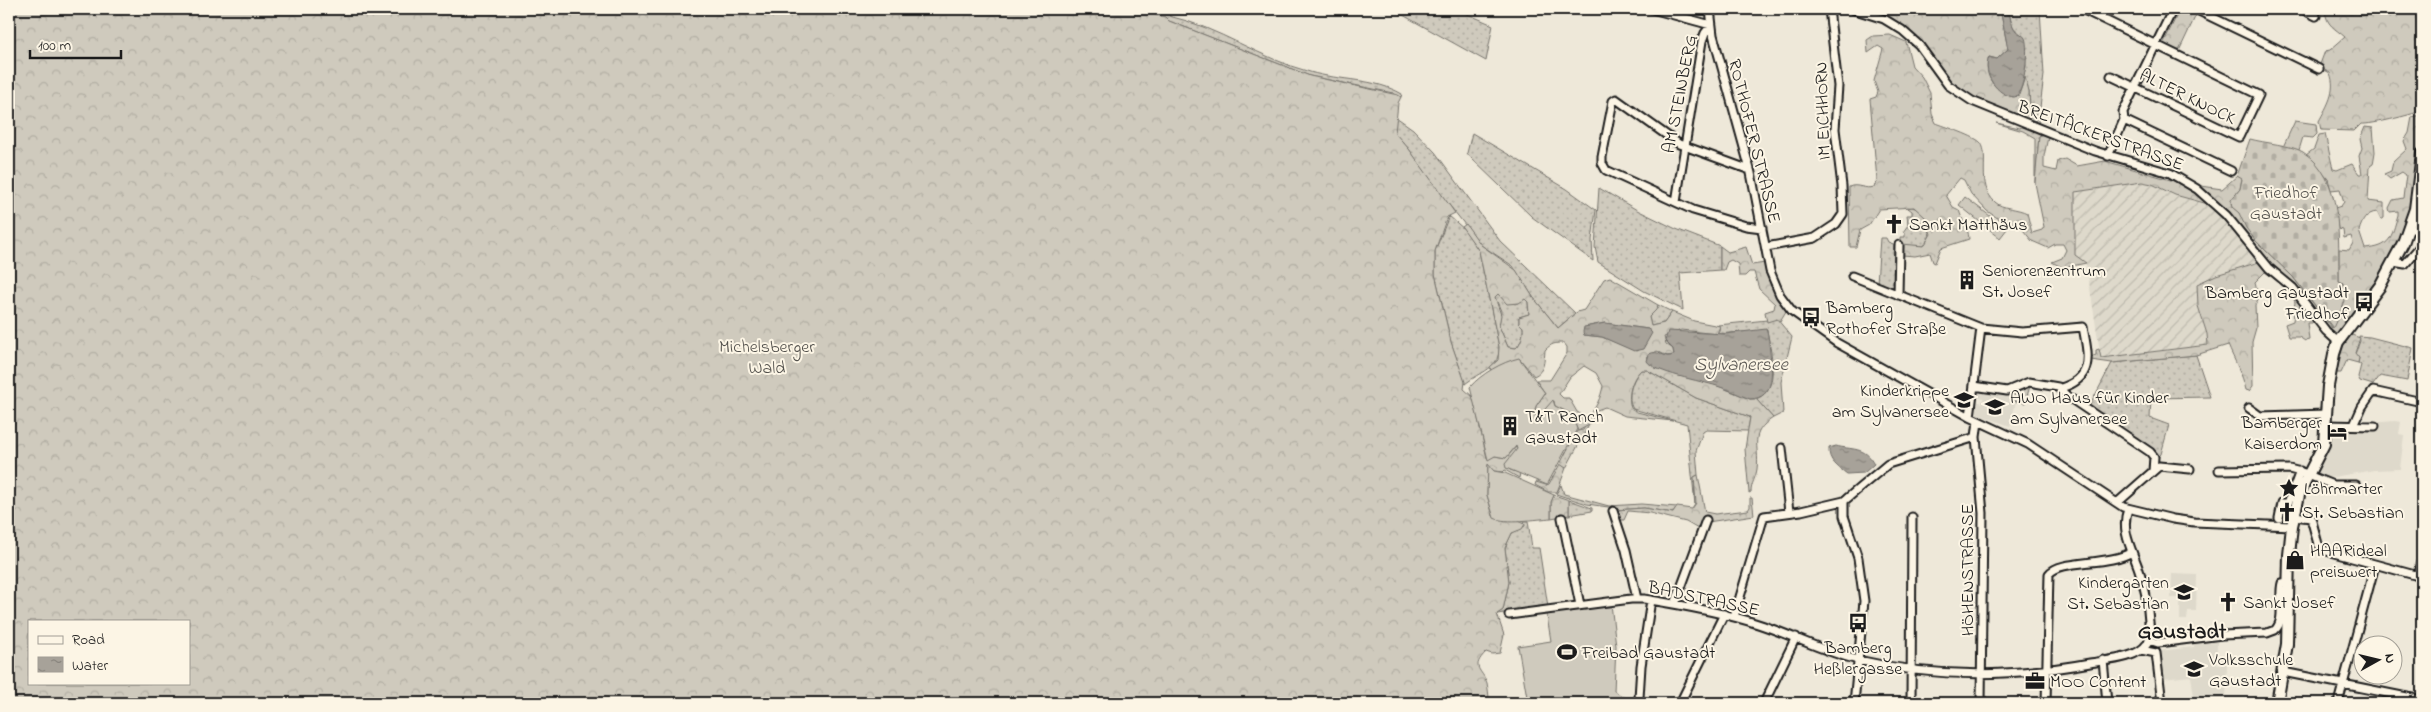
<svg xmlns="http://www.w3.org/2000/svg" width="2431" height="712" viewBox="0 0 2431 712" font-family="'Indie Flower',sans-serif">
<defs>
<pattern id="industrial-furrows" width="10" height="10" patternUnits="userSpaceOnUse" patternTransform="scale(1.25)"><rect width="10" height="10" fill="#ded9cb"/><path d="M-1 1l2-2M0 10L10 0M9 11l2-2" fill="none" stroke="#bebaae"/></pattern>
<pattern id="grass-dots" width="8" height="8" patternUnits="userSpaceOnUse" patternTransform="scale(1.25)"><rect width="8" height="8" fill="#cfcabd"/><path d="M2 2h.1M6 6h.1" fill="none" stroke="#b1ada2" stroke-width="1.8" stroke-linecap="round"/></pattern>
<pattern id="forest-crowns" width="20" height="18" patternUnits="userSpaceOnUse" patternTransform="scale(1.25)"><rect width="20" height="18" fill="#cfcabd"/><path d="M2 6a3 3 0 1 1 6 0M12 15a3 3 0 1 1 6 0" fill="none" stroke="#b1ada2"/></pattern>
<pattern id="cemetery-stones" width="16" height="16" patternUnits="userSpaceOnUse" patternTransform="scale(1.25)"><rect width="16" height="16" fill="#cfcabd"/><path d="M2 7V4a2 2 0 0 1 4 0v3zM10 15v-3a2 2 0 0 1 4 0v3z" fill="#b1ada2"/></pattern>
<pattern id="water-ripples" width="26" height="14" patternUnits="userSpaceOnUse" patternTransform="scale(1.25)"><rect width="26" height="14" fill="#a7a299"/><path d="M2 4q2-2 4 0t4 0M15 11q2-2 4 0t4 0" fill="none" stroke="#87837c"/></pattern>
</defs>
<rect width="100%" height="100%" fill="#eee8d9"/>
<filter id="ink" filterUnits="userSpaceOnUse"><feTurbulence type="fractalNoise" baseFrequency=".02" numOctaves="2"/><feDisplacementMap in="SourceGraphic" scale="10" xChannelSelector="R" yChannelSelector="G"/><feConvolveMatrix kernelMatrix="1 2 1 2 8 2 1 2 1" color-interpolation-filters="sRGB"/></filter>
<g filter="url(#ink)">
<path fill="#ded9cb" d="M1978 388 2012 393 2011 401 2016 402 2010 426 1977 414 1976 401 1982 403 1983 398 1977 396Z
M2395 421 2401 422 2399 434 2404 435 2400 469 2374 470 2327 478 2311 475 2329 426Z
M2172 574 2197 575 2196 611H2188L2187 620H2180V598H2171Z
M2217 642V664L2227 663 2226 703H2195L2191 676 2162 679 2159 651 2194 647V643Z"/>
<path fill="url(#industrial-furrows)" d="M2139 182 2152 184 2175 195 2210 205 2259 261 2197 284 2198 306 2207 334 2208 345 2101 358 2086 263 2075 256 2074 192Z"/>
<path fill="url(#grass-dots)" stroke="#76736c" d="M1132 9H1177L1169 16C1218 27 1261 59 1310 72 1340 81 1375 78 1402 94L1401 97 1393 93 1310 76 1169 21 1165 17Z
M1392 9H1456L1493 25 1486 61Z
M2008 9H2040L2044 75 2038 124H2033L2036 117 2030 107 2029 92 2023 77 2026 66 2024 37 2013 27Z
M2342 9H2366L2368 13 2362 16 2357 13 2350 14Z
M1396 117 1413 129 1435 152 1500 241 1575 313 1558 328 1533 297 1513 266 1481 245 1435 187 1409 149 1394 133Z
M1996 123 2020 128 2023 126 2043 134 2039 136 2035 183V138L2023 131Z
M1472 133 1567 189 1596 210 1592 240 1593 261 1532 217 1470 157 1467 153Z
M1599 188 1637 210 1676 229 1720 246V270L1680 273 1683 310 1644 291 1598 262 1595 247Z
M1912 207C1928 212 1936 234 1924 246L1900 245V237H1905V233L1903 232 1908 225 1907 215H1912V211L1908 208Z
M1449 216 1465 230 1479 251 1499 347C1500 369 1481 371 1465 384L1451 342 1435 274V251Z
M1880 238H1886L1888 242 1896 245H1894L1893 283 1895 285 1894 289 1877 283Z
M1498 294 1515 304 1525 299 1528 302 1529 314 1519 317V323L1523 327C1524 333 1521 344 1516 348L1508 347 1499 326 1501 311 1495 297Z
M1658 305 1672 312 1664 323 1651 326 1649 317Z
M1777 319 1792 337 1781 382 1783 413 1773 418 1756 399C1782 390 1770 349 1767 330L1717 334 1720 330 1718 325Z
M2359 336 2370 337 2413 348 2407 381 2380 376 2373 385 2360 381 2358 377 2361 365 2358 363 2359 358 2355 354 2360 341Z
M2196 355 2210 397 2151 398 2150 418 2169 425 2161 454 2157 459 2151 447 2089 407 2112 363Z
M1641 370H1647L1696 398 1750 417 1748 431 1706 430 1703 432 1696 451 1698 475 1694 477 1695 505 1687 424 1633 409C1626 398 1632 379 1641 370Z
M1586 425H1589L1566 468 1563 467 1560 464 1577 431 1583 430Z
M1561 485 1564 494 1609 506 1641 504 1677 507 1673 513 1644 508 1615 510V508L1587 504 1556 494Z
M1569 500 1592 508V511L1569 515Z
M1524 521H1528L1532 548H1539L1548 607 1497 614 1503 610 1509 582 1505 548 1512 533 1525 526Z"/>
<path fill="url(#forest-crowns)" stroke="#76736c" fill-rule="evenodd" d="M9 9H1132L1165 17 1169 21 1310 76 1398 95 1401 97 1398 103 1395 133 1409 149 1455 213 1447 217 1435 251V274L1451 342 1465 382 1464 389 1473 397 1487 458 1495 456 1506 458 1516 447 1517 448 1510 470 1520 473 1519 478 1505 470 1503 472 1494 471 1488 465 1487 495 1493 516C1502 524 1518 515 1525 524L1522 529 1512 533 1505 548 1509 582 1503 610 1497 614 1504 635 1500 653 1492 654 1486 652C1470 668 1482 669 1487 683 1488 689 1489 695 1489 700L1483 703H9ZM29 621H189V683H29Z
M1877 9H2000L2008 49 1997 59 1989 57C1982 76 1996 92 2013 97L2019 95 2025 77 2029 92 2030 107 2037 116 2034 123C2004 115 1970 100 1947 78 1920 52 1916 30 1879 13Z
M2180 9 2196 15 2179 51 2163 44Z
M2325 9H2342L2350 14 2357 13 2362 16 2366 15V9H2422L2421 111C2410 115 2371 125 2361 124L2354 131 2321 130 2319 121C2327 106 2337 91 2330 73L2319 67 2325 51 2330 50 2345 37C2335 28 2326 26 2325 9Z
M1890 35 1906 42 1912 66 1922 77 1930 93 1932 114 1936 123C1944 126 1977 137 1981 143 1990 156 1976 185 1995 202 2002 209 2018 208 2027 213L2032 233 2042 230 2044 227 2035 183 2039 136 2043 134 2048 137 2044 156V168L2056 171 2058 161 2065 159 2077 166 2105 161 2181 183 2222 189 2237 176 2242 178 2240 189 2232 199 2231 204 2241 215 2253 237 2242 239 2208 204 2175 195 2152 184 2142 182 2075 192V255L2086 263 2063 268 2052 262 2062 258 2066 250 2063 244H2055L2048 248 2032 241 2019 225 2002 221 1987 211 1971 194 1964 180 1960 178 1946 195 1953 207 1959 210C1962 221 1968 226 1969 239L1941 248 1935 263 1933 262 1930 253 1915 256 1902 255V244L1924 246 1931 234 1925 217 1914 207 1879 209 1869 225 1860 230 1856 247H1850L1849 187C1857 183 1865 190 1874 187L1877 180 1870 99 1876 97 1878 92 1874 81 1883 49 1878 46 1868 53 1867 40 1873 36Z
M2422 115 2420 162 2412 209 2393 255 2358 307 2349 334 2360 338 2355 353 2359 358 2358 363 2347 360 2341 373H2335L2339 354 2344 341 2320 323H2307L2309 340 2305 341 2299 337H2289L2285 324 2293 321 2295 302 2290 290 2265 272 2255 282 2259 297 2255 306 2256 328 2252 342 2253 386 2249 391 2246 390C2243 375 2234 360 2228 345L2196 355 2112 363 2091 360V357L2096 355V350L2099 349 2101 358 2208 345 2207 334 2198 306 2197 284 2216 275 2259 262 2252 243 2254 239 2293 277 2332 328 2343 283 2339 281V249L2349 250 2353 243 2351 236 2344 238 2343 230 2338 229 2335 208 2341 206 2344 202 2340 189 2331 190 2328 179 2306 155 2314 149 2319 135 2325 134 2333 169 2337 170 2352 164 2359 174H2362L2359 156 2362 148 2360 139 2365 127 2373 128 2375 152 2373 164 2370 166 2368 201 2384 203V218L2381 220 2377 212C2366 213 2362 221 2359 231L2365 249C2391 247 2391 238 2398 215V211L2390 212 2389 208 2393 200 2403 198 2406 175 2402 172 2390 179 2384 174 2391 171 2393 162 2407 149 2404 141 2409 133 2412 117Z
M2295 121 2316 124 2317 134 2313 138 2303 137 2299 150 2283 147Z
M1466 224 1481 245 1516 270 1533 297 1558 328 1577 312 1584 310 1604 279 1610 277 1658 305 1656 310 1649 317 1651 326 1664 323 1672 312 1694 321 1720 326 1717 334 1681 330 1664 337 1666 344 1673 349 1674 355 1667 356 1657 351 1647 357 1655 368 1716 385 1750 399H1756L1773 418C1748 434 1760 445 1757 469 1756 477 1751 484 1751 492L1749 493 1745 449 1750 417 1696 398 1647 370H1641C1631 379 1627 396 1631 408L1637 412 1673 421 1625 416 1605 407 1597 410 1589 425 1578 431 1571 414 1555 406 1554 401 1539 416 1534 415 1536 406 1545 393 1536 380H1550L1567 353V347L1564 343C1555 343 1552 343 1545 350 1544 361 1545 371 1534 376L1520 359 1491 371 1490 367 1498 360 1499 347 1479 251 1462 227ZM1498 294 1507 304 1519 303 1525 299 1528 302 1529 314 1519 317V323L1523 327C1524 333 1521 344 1516 348L1508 347 1499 326 1501 315 1495 297ZM1605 323 1648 329 1651 331 1637 351 1602 337 1584 335 1589 326ZM1584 366 1596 373 1603 386C1601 396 1596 411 1586 417L1577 412 1569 398H1563L1559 394 1570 377Z
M1720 246 1728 252 1746 247 1752 265 1765 263 1788 308 1780 321 1777 319 1767 322 1765 312 1774 309 1775 304 1759 289 1754 272H1749L1745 276H1739L1738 264 1731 260 1727 262 1724 270H1720Z
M2030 386 2025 403 2013 401 2015 390Z
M1560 464 1566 468 1557 492H1548L1535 485 1536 482 1546 485 1549 484Z
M1698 475 1705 512 1715 514 1748 510 1750 507V498H1752L1754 515 1701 523 1698 529 1686 522 1650 513 1628 511 1624 520H1619L1615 510 1644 508 1673 513 1677 507 1692 509 1696 503 1694 477Z
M1554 495 1569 500V515L1551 518V502Z"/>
<path fill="url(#cemetery-stones)" stroke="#76736c" d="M2250 139C2264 143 2292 145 2303 152 2344 178 2338 239 2339 281L2343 283 2342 290 2345 301 2333 328 2293 277 2256 241 2246 228 2239 213 2232 207 2231 200 2240 189 2242 179 2237 176Z"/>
<path fill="#cfcabd" stroke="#76736c" d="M1965 197 2007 229 2000 238 1959 205Z
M1519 358 1545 393 1536 406 1534 415 1539 416 1553 400 1555 406 1571 414 1577 429 1547 485 1506 468 1505 464 1517 449 1516 446 1506 458 1495 456 1488 460 1470 387C1481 374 1502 362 1519 358Z
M1488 464 1494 471 1505 473 1554 495 1551 502V518C1538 519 1505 524 1494 518L1487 495Z
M1611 604 1616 646 1614 691 1629 700 1628 703H1528L1518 646 1551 641 1547 616 1550 612Z"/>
<path fill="url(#water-ripples)" stroke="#6f6c67" d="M2000 9H2008C2010 16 2011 25 2016 31 2019 34 2023 34 2025 38 2029 48 2025 92 2015 97 1997 96 1982 74 1989 57L1997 59 2008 49Z
M1605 323 1648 329 1652 333 1643 349 1634 351 1602 337 1584 335 1583 332 1584 327Z
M1766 329C1769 336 1769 345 1770 352 1772 371 1776 398 1750 399 1739 395 1728 389 1717 386 1702 381 1654 373 1647 361L1649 354C1659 349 1664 359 1674 355L1673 349 1665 341 1668 331 1725 334Z
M1836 446C1850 450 1866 446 1874 464L1864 473 1847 474C1838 467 1828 461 1829 448Z"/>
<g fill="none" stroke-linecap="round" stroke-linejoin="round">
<defs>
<path id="street" d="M1652 9 1711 25
M1710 9 1713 35 1751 173 1770 271 1780 295 1792 311 1837 343 1970 417 2028 444 2123 507 2173 519 2194 522 2292 526
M1852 9 1884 19 1902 30 1919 45 1948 85 1972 101 2095 151 2170 173 2197 189 2226 215 2269 268 2293 288 2326 331 2338 342
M2082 9 2259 95 2239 137 2111 76
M2195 9 2319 69
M2302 9 2316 16
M2124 120 2231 171
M2108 156 2124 120 2123 112 2173 9
M1750 170 1679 144 1616 99 1613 101 1602 157V163L1606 170 1693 210 1746 226 1762 228
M1676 202 1702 41 1705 33 1711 25
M2409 228 2422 231
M1766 247 1815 238 1836 224 1843 214 1842 186 1835 129 1838 86 1829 9
M2393 262 2405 264 2422 244
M1852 276 1981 328 2022 332 2083 327C2088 355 2095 378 2061 388
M1898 295 1899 245
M1974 386 2007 391 2029 382 2058 387 2067 396 2150 452 2154 457 2153 471
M2249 408 2260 416 2326 414
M1970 417 1981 328
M2327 425 2375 426
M2354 425 2362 407 2373 391 2422 402
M1976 437 1983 513 1981 703
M1782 448 1789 512
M2219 470 2289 469 2308 474
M2308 475 2333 485H2356
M1844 501V516L1858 558 1864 601 1854 703
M1844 501 1888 464 1976 437 1978 421
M2117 503 2159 466 2190 469
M1613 511 1626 550 1637 599
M2294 516 2311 518 2318 544 2323 550 2422 577
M1562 518 1580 605
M2279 518 2282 503H2288L2300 471
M2417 576 2422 559
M1675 604 1706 520
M1509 615 1631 599H1644C1682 605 1722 612 1758 624 1792 635 1824 652 1858 660 1934 678 2014 677 2090 663 2106 660 2137 659 2147 644 2151 638 2150 629 2149 622 2148 605 2145 586 2139 570 2132 549 2120 531 2128 509
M1734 617 1764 516 1801 511 1844 501
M2149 640 2158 643 2222 635 2267 633 2275 630C2286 620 2278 597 2282 583L2288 582
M2141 650 2156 653 2162 703
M2103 660 2107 703
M2283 672 2422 700
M1639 698 1641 666 1651 600
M1680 703 1724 614
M1764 703 1796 637
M1911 703 1912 517
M2046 703 2049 574C2060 559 2109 566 2132 552
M2338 703 2375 565"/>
<path id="secondary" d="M2277 703 2287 644 2289 555 2292 526 2300 491 2324 444 2328 386 2334 354 2338 342 2380 286 2403 243 2415 209 2422 154"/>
</defs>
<use href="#street" stroke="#1c1c1c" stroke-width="11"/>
<use href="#secondary" stroke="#1c1c1c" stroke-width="14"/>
<use href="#street" stroke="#fcf5e5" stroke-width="7"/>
<use href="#secondary" stroke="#fcf5e5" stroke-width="10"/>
</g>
</g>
<defs>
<symbol id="church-bare" viewBox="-9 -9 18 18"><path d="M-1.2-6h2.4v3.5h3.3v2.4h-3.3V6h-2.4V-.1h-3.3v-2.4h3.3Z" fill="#1c1c1c" stroke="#fcf5e5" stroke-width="2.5" paint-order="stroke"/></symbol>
<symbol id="building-bare" viewBox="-9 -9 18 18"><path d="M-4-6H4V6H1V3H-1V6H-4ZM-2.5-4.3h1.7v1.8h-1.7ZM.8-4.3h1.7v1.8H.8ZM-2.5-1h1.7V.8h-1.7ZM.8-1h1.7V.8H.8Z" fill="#1c1c1c" stroke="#fcf5e5" stroke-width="2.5" paint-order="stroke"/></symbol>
<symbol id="bus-bare" viewBox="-9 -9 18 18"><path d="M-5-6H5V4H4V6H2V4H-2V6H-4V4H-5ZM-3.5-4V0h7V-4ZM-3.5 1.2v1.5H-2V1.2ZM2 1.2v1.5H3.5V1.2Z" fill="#1c1c1c" stroke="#fcf5e5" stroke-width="2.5" paint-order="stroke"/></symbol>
<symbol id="school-bare" viewBox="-9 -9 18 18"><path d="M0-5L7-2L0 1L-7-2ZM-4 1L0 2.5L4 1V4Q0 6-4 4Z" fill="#1c1c1c" stroke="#fcf5e5" stroke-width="2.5" paint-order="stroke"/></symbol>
<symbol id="hotel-bare" viewBox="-9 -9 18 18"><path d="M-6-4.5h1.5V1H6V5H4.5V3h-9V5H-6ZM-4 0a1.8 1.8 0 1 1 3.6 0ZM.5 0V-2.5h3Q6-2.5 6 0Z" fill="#1c1c1c" stroke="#fcf5e5" stroke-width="2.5" paint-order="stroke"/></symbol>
<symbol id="sight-bare" viewBox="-9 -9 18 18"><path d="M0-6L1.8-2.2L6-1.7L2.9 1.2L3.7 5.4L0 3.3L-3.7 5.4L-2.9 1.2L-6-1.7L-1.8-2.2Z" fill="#1c1c1c" stroke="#fcf5e5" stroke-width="2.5" paint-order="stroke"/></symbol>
<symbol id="shop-bare" viewBox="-9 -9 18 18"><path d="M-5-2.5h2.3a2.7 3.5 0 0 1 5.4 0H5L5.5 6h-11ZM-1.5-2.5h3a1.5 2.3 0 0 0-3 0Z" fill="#1c1c1c" stroke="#fcf5e5" stroke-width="2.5" paint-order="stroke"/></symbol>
<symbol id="stadium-bare" viewBox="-9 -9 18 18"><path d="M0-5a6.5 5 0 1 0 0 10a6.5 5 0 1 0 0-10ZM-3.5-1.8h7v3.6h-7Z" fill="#1c1c1c" stroke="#fcf5e5" stroke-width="2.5" paint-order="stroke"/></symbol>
<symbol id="office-bare" viewBox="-9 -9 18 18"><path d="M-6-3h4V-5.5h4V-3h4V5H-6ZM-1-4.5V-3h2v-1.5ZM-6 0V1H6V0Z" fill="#1c1c1c" stroke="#fcf5e5" stroke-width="2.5" paint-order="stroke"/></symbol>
</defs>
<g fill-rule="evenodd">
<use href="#church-bare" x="1880" y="210" width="28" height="28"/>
<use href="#building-bare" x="1953" y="266" width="28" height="28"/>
<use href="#bus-bare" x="2350" y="288" width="28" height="28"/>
<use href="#bus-bare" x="1797" y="303" width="28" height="28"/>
<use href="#school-bare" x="1950" y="386" width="28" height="28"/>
<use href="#school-bare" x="1981" y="393" width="28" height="28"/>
<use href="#building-bare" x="1496" y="412" width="28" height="28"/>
<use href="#hotel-bare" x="2323" y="418" width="28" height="28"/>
<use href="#sight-bare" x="2275" y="474" width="28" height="28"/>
<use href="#church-bare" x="2273" y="498" width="28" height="28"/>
<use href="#shop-bare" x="2281" y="546" width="28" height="28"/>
<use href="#school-bare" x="2170" y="578" width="28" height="28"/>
<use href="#church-bare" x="2214" y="588" width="28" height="28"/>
<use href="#bus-bare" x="1844" y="609" width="28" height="28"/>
<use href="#stadium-bare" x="1553" y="638" width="28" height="28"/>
<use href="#school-bare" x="2180" y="655" width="28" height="28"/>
<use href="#office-bare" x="2021" y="667" width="28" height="28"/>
</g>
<g text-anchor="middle" stroke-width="4" stroke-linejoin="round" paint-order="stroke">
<g font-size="18" fill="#1c1c1c" stroke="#fcf5e5">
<text transform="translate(1679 94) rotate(-79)" y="6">AM STEINBERG</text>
<text transform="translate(2188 96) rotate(26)" y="6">ALTER KNOCK</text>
<text transform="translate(1822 111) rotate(-92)" y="6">IM EICHHORN</text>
<text transform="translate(2101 135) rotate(20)" y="6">BREITÄCKERSTRASSE</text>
<text transform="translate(1755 141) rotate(76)" y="6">ROTHOFER STRASSE</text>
<text transform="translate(1967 570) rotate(-90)" y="6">HÖHENSTRASSE</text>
<text transform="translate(1704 598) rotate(12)" y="6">BADSTRASSE</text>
</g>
<g font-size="18" fill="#52504c" stroke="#fcf5e5">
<text x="2286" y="198">Friedhof<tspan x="2286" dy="21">Gaustadt</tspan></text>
<text x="767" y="352">Michelsberger<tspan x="767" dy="21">Wald</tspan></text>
</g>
<g font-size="18" fill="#1c1c1c" stroke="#fcf5e5" text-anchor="start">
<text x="1909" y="230">Sankt Matthäus</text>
<text x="1982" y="276">Seniorenzentrum<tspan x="1982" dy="21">St. Josef</tspan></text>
<text x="2349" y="298" text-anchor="end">Bamberg Gaustadt<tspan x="2349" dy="21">Friedhof</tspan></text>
<text x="1826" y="313">Bamberg<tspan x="1826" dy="21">Rothofer Straße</tspan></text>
<text x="1949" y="396" text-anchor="end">Kinderkrippe<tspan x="1949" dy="21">am Sylvanersee</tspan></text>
<text x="2010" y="403">AWO Haus für Kinder<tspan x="2010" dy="21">am Sylvanersee</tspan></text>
<text x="1525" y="422">T&amp;T Ranch<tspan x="1525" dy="21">Gaustadt</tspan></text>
<text x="2322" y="428" text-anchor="end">Bamberger<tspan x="2322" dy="21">Kaiserdom</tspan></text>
<text x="2304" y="494">Löhrmarter</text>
<text x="2302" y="518">St. Sebastian</text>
<text x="2310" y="556">HAARideal<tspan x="2310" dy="21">preiswert</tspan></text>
<text x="2169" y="588" text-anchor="end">Kindergarten<tspan x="2169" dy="21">St. Sebastian</tspan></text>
<text x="2243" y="608">Sankt Josef</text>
<text x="1858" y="653" text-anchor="middle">Bamberg<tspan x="1858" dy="21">Heßlergasse</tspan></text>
<text x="1582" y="658">Freibad Gaustadt</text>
<text x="2209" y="665">Volksschule<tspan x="2209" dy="21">Gaustadt</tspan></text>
<text x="2050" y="687">MOO Content</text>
</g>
<g font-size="19" font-style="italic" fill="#5b5854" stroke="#fcf5e5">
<text x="1741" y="370">Sylvanersee</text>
</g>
<g font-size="22" font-weight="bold" fill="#1c1c1c" stroke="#fcf5e5">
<text x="2182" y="638">Gaustadt</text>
</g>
</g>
<rect width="2431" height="712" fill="none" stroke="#fcf5e5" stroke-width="30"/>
<rect x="15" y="15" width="2401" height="682" fill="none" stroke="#1c1c1c" stroke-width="2" filter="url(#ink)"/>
<rect x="28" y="620" width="162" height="65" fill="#fcf5e5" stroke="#a29e95"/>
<rect x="38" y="636" width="25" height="8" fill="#fcf5e5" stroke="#a29e95"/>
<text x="72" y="644" font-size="15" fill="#1c1c1c">Road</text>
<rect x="38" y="657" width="25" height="15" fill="url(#water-ripples)" stroke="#a29e95"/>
<text x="72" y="670" font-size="15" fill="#1c1c1c">Water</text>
<g transform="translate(2378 660) rotate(82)"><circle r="24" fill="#fcf5e5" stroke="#a29e95"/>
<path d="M0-4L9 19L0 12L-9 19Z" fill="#1c1c1c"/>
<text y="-8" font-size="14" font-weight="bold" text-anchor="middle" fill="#1c1c1c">N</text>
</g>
<path d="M30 50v8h91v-8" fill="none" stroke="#1c1c1c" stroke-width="2.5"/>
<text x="38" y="50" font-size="15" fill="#1c1c1c" stroke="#fcf5e5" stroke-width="4" paint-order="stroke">100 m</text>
</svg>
